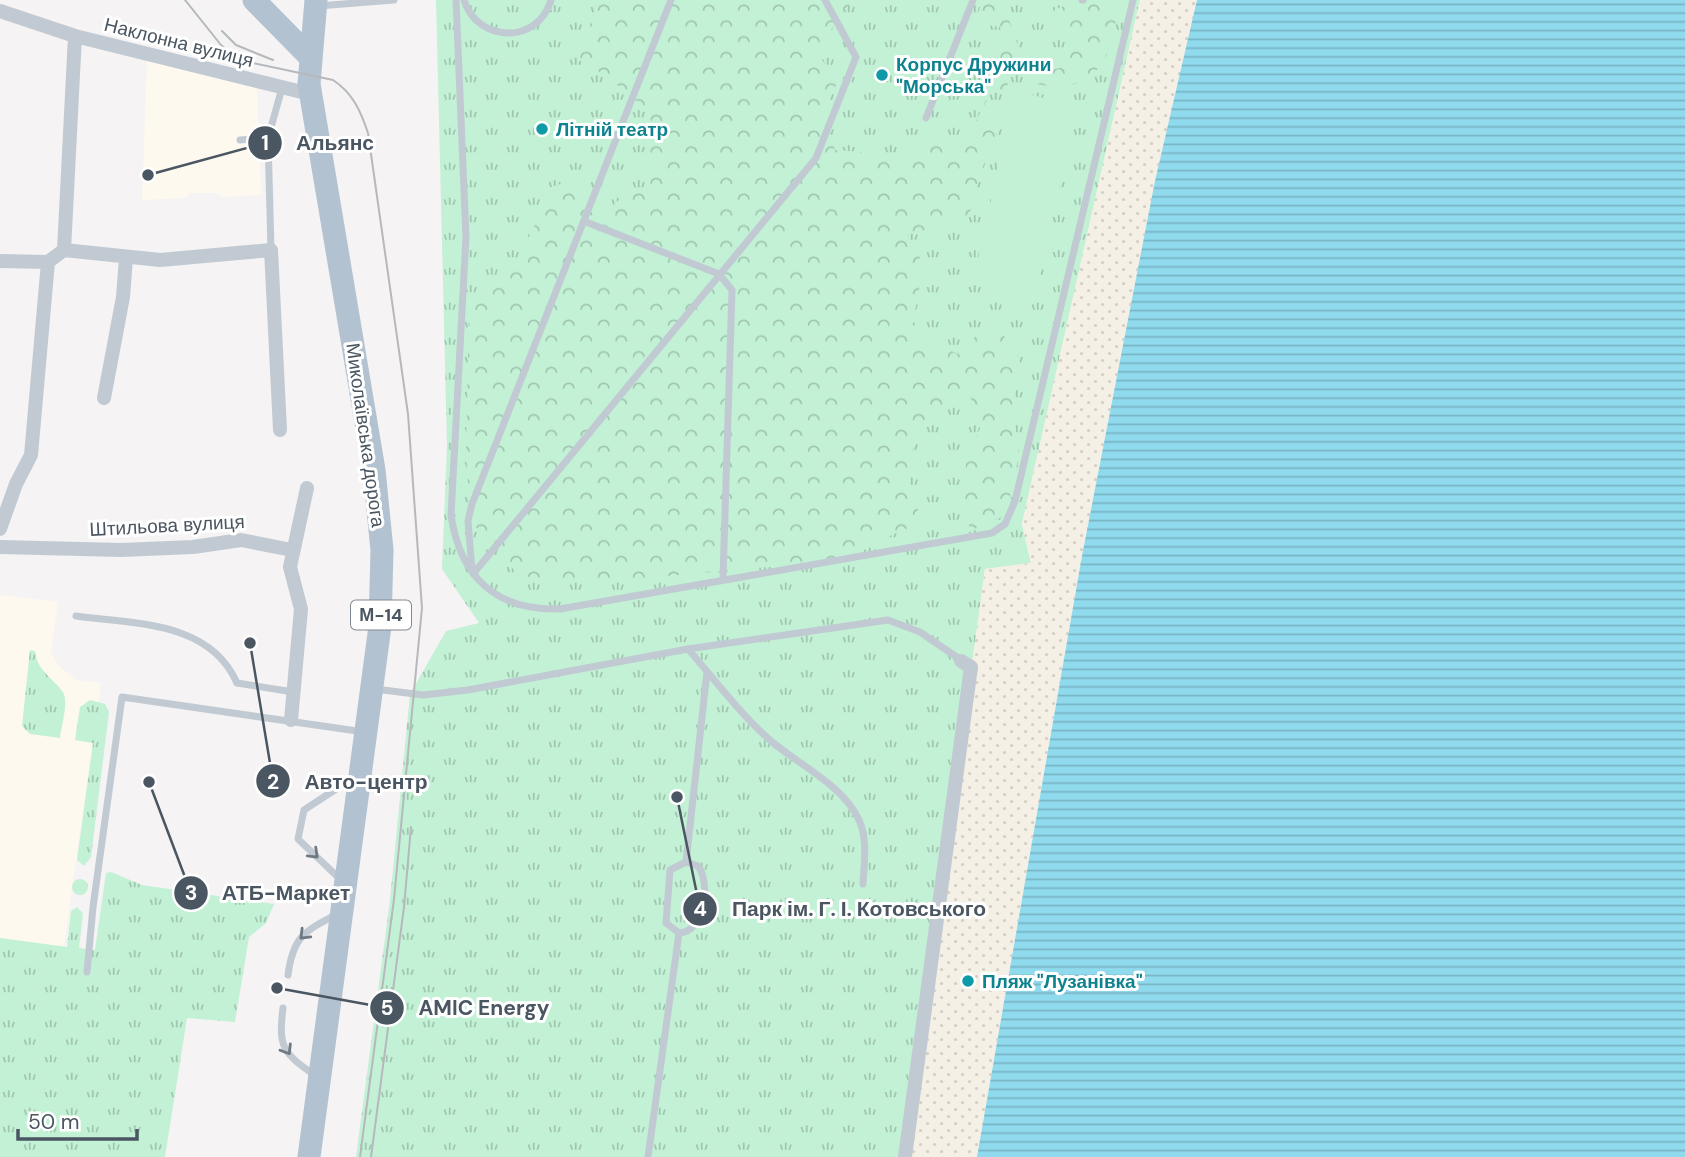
<svg xmlns="http://www.w3.org/2000/svg" width="1685" height="1157" viewBox="0 0 1685 1157" font-family="'DM Sans',sans-serif">
<defs>
<pattern id="grass-tufts" width="24" height="20" patternUnits="userSpaceOnUse" patternTransform="scale(1.75)"><rect width="24" height="20" fill="#c3f1d5"/><path d="M3 7l-1-3M5 7V3M7 7l1-3M15 17l-1-3M17 17v-4M19 17l1-3" fill="none" stroke="#a0c6b0"/></pattern>
<pattern id="forest-crowns" width="20" height="18" patternUnits="userSpaceOnUse" patternTransform="scale(1.75)"><rect width="20" height="18" fill="#c3f1d5"/><path d="M2 6a3 3 0 1 1 6 0M12 15a3 3 0 1 1 6 0" fill="none" stroke="#a0c6b0"/></pattern>
<pattern id="sand-dots" width="8" height="8" patternUnits="userSpaceOnUse" patternTransform="scale(1.75)"><rect width="8" height="8" fill="#f5f0e5"/><path d="M2 2h.1M6 6h.1" fill="none" stroke="#d4d0c7" stroke-width="1.8" stroke-linecap="round"/></pattern>
<pattern id="water-rules" width="6" height="5" patternUnits="userSpaceOnUse" patternTransform="scale(1.75)"><rect width="6" height="5" fill="#90daee"/><path d="M0 2.5h6" fill="none" stroke="#78b4c4"/></pattern>
</defs>
<rect width="100%" height="100%" fill="#f5f3f3"/>
<path fill="#fdf9ef" d="M147 61 257 85 261 195 221 197 216 193H190L185 198 142 200Z
M0 595 58 602 51 652 58 665 76 680 101 683 64 946 0 938Z"/>
<path fill="url(#grass-tufts)" d="M436 0H1140L1022 524 1031 563 985 569 905 1157H356L390 900 410 694 446 631 479 623 442 569 447 445Z
M30 650 35 651C37 671 53 678 63 692 69 702 61 727 60 738L30 734 22 726Z
M90 700 105 704 109 712 91 857 84 866 77 860 93 743 75 740 80 707Z
M111 872 142 885 274 904 266 923 249 937 235 1022 187 1018 165 1157H0V938L67 947 71 911 77 907 83 913 79 948 95 950 106 873Z
M72 887a8 8 0 1 1 16 0a8 8 0 1 1-16 0Z"/>
<path fill="url(#forest-crowns)" d="M598 0H852L816 51 827 67 843 69 823 115 835 150 916 156 934 134 958 151 967 140 986 100 1001 122 974 193 969 218 907 235 924 265 913 321 929 342 961 355 982 328 1004 336 1019 358 1013 408 1019 455 1006 515 970 531 964 499 966 459 980 428 970 396C930 408 908 439 910 482 910 496 920 502 919 523L834 561 599 582 518 576 495 543 471 523 466 454 469 308 506 281 534 227 543 190 563 183 586 204 603 214 619 200 646 186 652 137 650 112 605 75 579 60Z
M983 0H1020L1005 9 1024 62H1039L1047 71 1069 66 1067 58 1076 45 1075 36 1067 40 1058 34 1048 13 1061 7 1117 0C1116 56 1096 99 1032 83 1024 81 1021 73 1014 70L1006 88 993 93C994 68 1007 51 1000 27L986 25 977 15Z"/>
<path fill="url(#sand-dots)" d="M1140 0H1202L1082 556 977 1157H905L985 569 1031 563 1022 524Z"/>
<path fill="#c3f1d5" d="M1032 95 1064 103 1074 120 1039 280 1020 300 988 291 975 272 1012 107Z"/>
<path fill="url(#water-rules)" d="M1197 0H1685V1157H977L1082 556 1155 181Z"/>
<g fill="none" stroke-linecap="round" stroke-linejoin="round">
<path stroke="#c1cad2" stroke-width="7" d="M456 0 466 237 451 515C460 577 496 611 560 609L992 533 1005 524 1015 501 1133 0
M464 0C477 43 538 45 551 0
M1082 0H1083
M318 6 394 0
M926 118 973 0
M240 140 268 138
M586 222 719 274 732 290 723 578
M271 250 268 138 282 88
M472 570 468 521 472 504 671 0
M473 574 816 158 856 57 825 0
M76 616C135 624 210 621 237 683L293 692
M688 649C715 680 740 714 771 741 799 765 843 785 859 820 868 839 864 864 863 884
M375 689 423 695 468 690 688 649 888 620 920 632 961 660
M686 862 707 672
M686 862 698 866C711 883 705 932 679 933L666 923 670 870Z
M340 879 298 839 304 810 356 776
M87 972 93 907 122 697 364 732
M288 975C293 936 305 931 337 914
M283 1008C278 1048 283 1053 316 1076
M648 1157 679 933"/>
<path stroke="#c1cad2" stroke-width="14" d="M0 11 75 36 310 94
M64 250 75 36
M0 261 48 262 64 250 160 260 271 250 280 430
M104 398 123 297 126 258
M0 529 16 484 31 455 48 262
M0 547 121 550 193 547 241 540 292 550
M291 720 301 609 290 567 307 488
M905 1157 971 667 961 661"/>
<path stroke="#b3c2d1" stroke-width="23" d="M254 0 310 57
M309 1157 380 626 382 550 374 470 309 84 316 0"/>
<path stroke="#b5b8bd" stroke-width="2" d="M185 0 221 45 239 60 333 80C353 93 361 112 368 133L408 414 422 608 394 899 360 1157
M222 31 236 45 273 60
M371 1157 404 907 411 827"/>
</g>
<defs><path id="oneway-chevron" d="M-2-3.5L2.5 0L-2 3.5" fill="none" stroke-width="1.6" stroke-linecap="round" stroke-linejoin="round" transform="scale(1.75)"/></defs>
<g stroke="#6e7983">
<use href="#oneway-chevron" transform="translate(314 854) rotate(44)"/>
<use href="#oneway-chevron" transform="translate(304 935) rotate(135)"/>
<use href="#oneway-chevron" transform="translate(287 1050) rotate(58)"/>
</g>
<g fill="#0f9aa8" stroke="#fff" stroke-width="2.5">
<circle cx="882" cy="75" r="7"/>
<circle cx="542" cy="129" r="7"/>
<circle cx="968" cy="981" r="7"/>
</g>
<g text-anchor="middle" stroke-width="6" stroke-linejoin="round" paint-order="stroke">
<rect fill="#fff" stroke="#808990" stroke-width="2" x="351" y="600.5" width="60" height="29" rx="5"/>
<g font-size="18" font-weight="bold" fill="#4a5661">
<text x="381" y="621">М-14</text>
</g>
<g font-size="19" fill="#4a5661" stroke="#fff">
<text transform="translate(179 42) rotate(14)" y="7">Наклонна вулиця</text>
<text transform="translate(366 435) rotate(82)" y="7">Миколаївська дорога</text>
<text transform="translate(167 525) rotate(-3)" y="7">Штильова вулиця</text>
</g>
<g font-size="19" font-weight="bold" fill="#0d838f" stroke="#fff" text-anchor="start">
<text x="896" y="71">Корпус Дружини<tspan x="896" dy="22">"Морська"</tspan></text>
<text x="556" y="136">Літній театр</text>
<text x="982" y="988">Пляж "Лузанівка"</text>
</g>
</g>
<path fill="none" stroke="#4a5661" stroke-width="2.5" d="M148 175L265 143M250 643L273 781M149 782L191 893M677 797L700 909M277 988L387 1008"/>
<g fill="#4a5661" stroke="#fff" stroke-width="2.5">
<circle cx="148" cy="175" r="7"/>
<circle cx="250" cy="643" r="7"/>
<circle cx="149" cy="782" r="7"/>
<circle cx="677" cy="797" r="7"/>
<circle cx="277" cy="988" r="7"/>
<circle cx="265" cy="143" r="18"/>
<circle cx="273" cy="781" r="18"/>
<circle cx="191" cy="893" r="18"/>
<circle cx="700" cy="909" r="18"/>
<circle cx="387" cy="1008" r="18"/>
</g>
<g font-size="21" text-anchor="middle" font-weight="bold" fill="#fff">
<text x="265" y="150">1</text>
<text x="273" y="789">2</text>
<text x="191" y="900">3</text>
<text x="700" y="916">4</text>
<text x="387" y="1015">5</text>
</g>
<g font-size="21" text-anchor="middle" font-weight="bold" fill="#4a5661" stroke="#fff" stroke-width="6" stroke-linejoin="round" paint-order="stroke">
<text x="335" y="150">Альянс</text>
<text x="366" y="789">Авто-центр</text>
<text x="286" y="900">АТБ-Маркет</text>
<text x="859" y="916">Парк ім. Г. І. Котовського</text>
<text x="484" y="1015">AMIC Energy</text>
</g>
<path d="M18 1129v10h119v-10" fill="none" stroke="#4a5661" stroke-width="3.5"/>
<text x="28" y="1129" font-size="21" fill="#4a5661" stroke="#ffffff" stroke-width="5" paint-order="stroke">50 m</text>
</svg>
